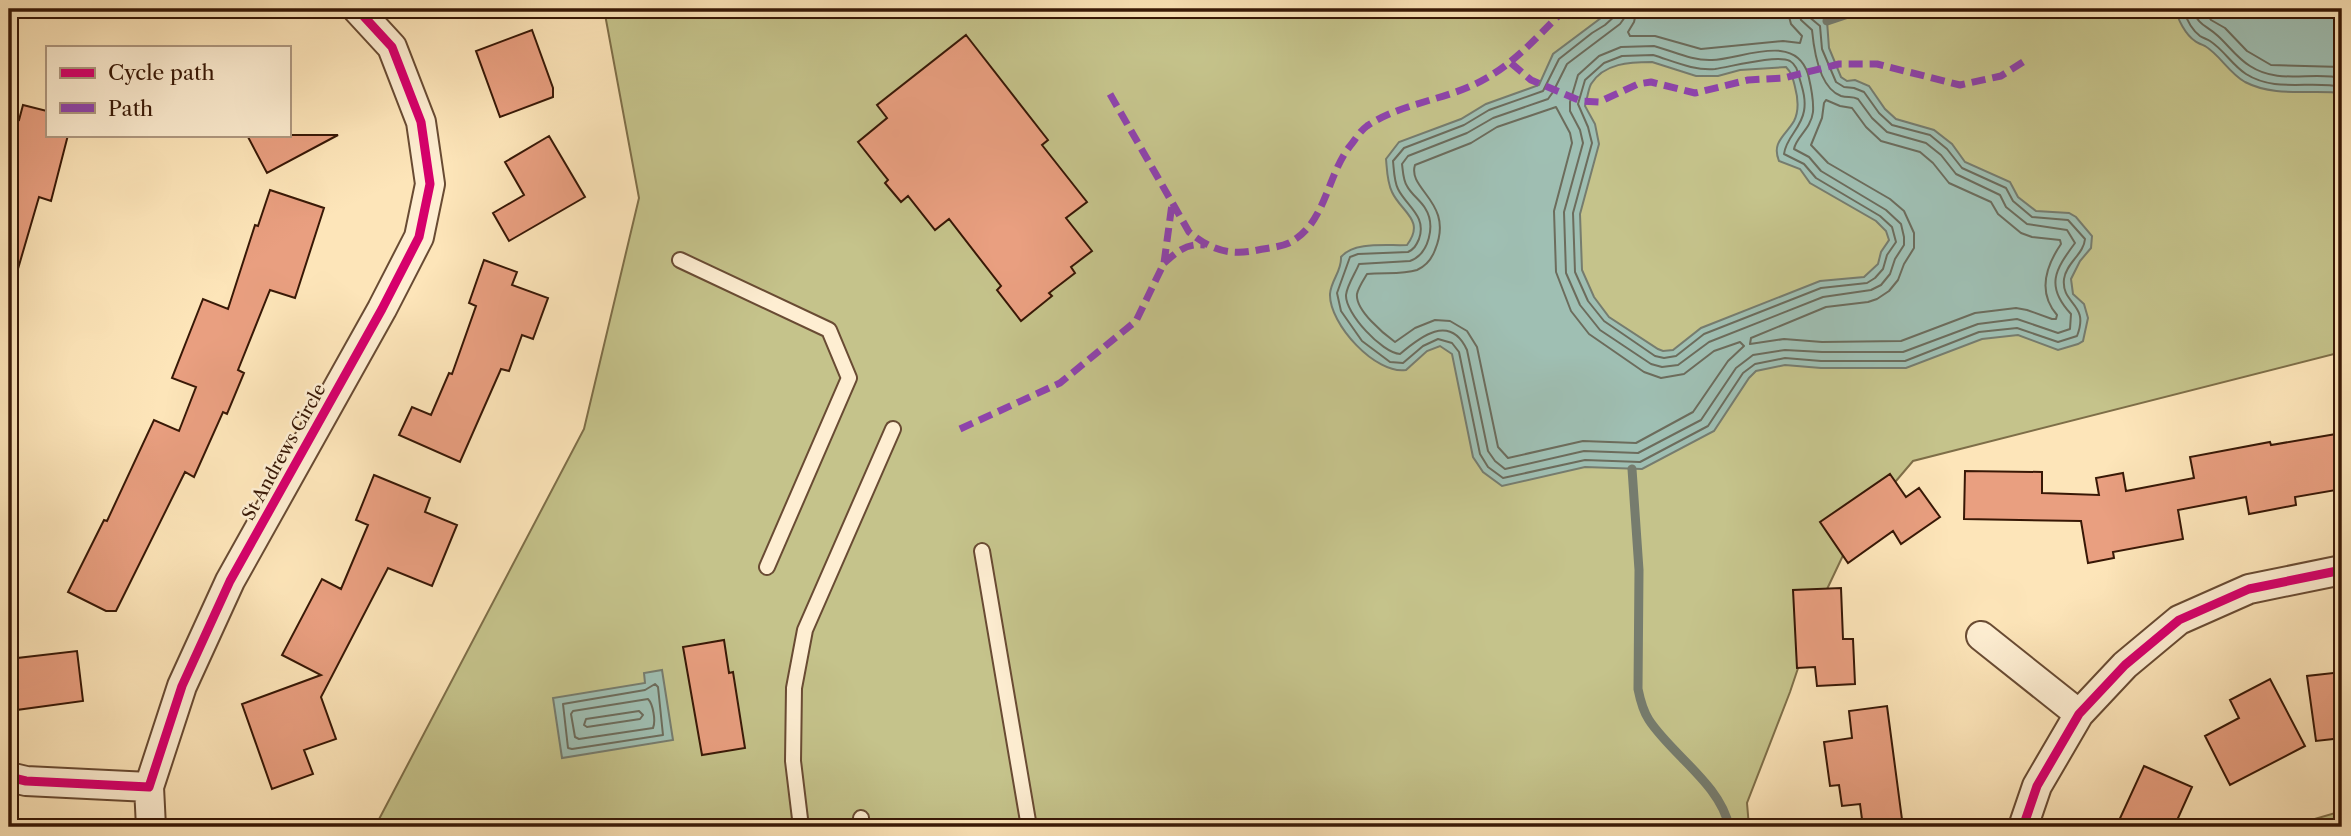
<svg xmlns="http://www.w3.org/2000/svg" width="2351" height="836" viewBox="0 0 2351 836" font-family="'Libre Caslon Text',serif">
<rect width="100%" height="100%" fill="#fde5b9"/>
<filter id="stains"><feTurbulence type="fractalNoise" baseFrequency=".00286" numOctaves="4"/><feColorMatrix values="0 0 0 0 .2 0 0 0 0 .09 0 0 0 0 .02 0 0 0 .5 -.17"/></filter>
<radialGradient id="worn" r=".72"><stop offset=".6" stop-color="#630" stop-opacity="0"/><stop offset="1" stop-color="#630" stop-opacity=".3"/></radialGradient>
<path fill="#c5c38b" stroke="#7e6e48" stroke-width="2" d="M604 9H2342V352L1913 461 1856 528 1819 606 1790 692 1747 803 1749 827H377V823L584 429 639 198Z
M2342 811V827H2287Z"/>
<path fill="#9fbfb3" stroke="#767c6e" stroke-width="2" fill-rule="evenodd" d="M1613 9H1810L1827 21 1829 48 1841 77 1847 81 1855 80 1869 86 1885 109 1896 119 1934 130 1952 144 1965 162 2010 182 2018 197 2036 211 2069 213 2076 217 2092 236 2091 248 2080 261 2071 279 2073 294 2084 304 2088 318 2083 341 2078 344 2058 350 2018 335 1982 339 1906 368H1821L1785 365 1756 371 1749 378 1714 431 1642 469 1585 467 1502 486 1483 472 1473 457 1452 354 1440 346 1427 351 1406 370C1376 375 1329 324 1330 294 1331 280 1342 271 1341 257 1354 241 1388 246 1407 245 1426 220 1401 212 1392 192 1387 182 1387 169 1386 159L1399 142 1461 119 1486 104 1539 85 1553 54ZM1652 62 1696 76H1718L1740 70 1786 67C1792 73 1793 79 1795 87 1798 98 1799 111 1794 121 1786 135 1771 142 1779 161L1800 169 1810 183 1876 221 1886 231 1889 240 1881 252 1878 264 1864 277 1820 281 1701 328 1673 350 1663 351 1658 349 1609 317 1594 297 1582 270 1580 214 1599 144 1595 124 1585 106C1587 100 1588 90 1591 84 1604 63 1630 62 1652 62Z
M2176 9H2342V93C2310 89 2276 98 2245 82 2229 73 2220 55 2205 46 2203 45 2197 43 2195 41 2186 35 2177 19 2176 9Z
M662 670 673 740 562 758 553 698 645 683 644 673Z"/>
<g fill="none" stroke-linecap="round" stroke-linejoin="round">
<path stroke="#6c6c5c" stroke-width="2" d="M1617 9 1616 15 1605 25 1592 33 1559 59 1543 91 1489 110 1464 125 1404 148 1393 161C1394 170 1394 181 1398 189 1407 207 1427 216 1419 239 1416 246 1414 249 1408 252L1358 254 1350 257 1337 293 1341 311 1362 341 1390 362 1403 363 1423 346 1438 339 1452 343 1459 352 1480 454 1488 467 1503 478 1585 460 1640 462 1708 426 1743 373 1755 364 1785 358 1821 361H1905L1979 332 2017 328 2058 342 2077 336C2090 303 2061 305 2064 279 2066 263 2084 254 2085 239L2068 220 2032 217 2013 201 2006 188 1962 168 1947 149 1930 135 1892 125 1879 113 1864 92 1854 88 1844 87 1836 82 1822 49 1820 26 1808 16 1807 9
M1626 9 1625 17 1620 24 1567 64 1553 92 1548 99 1493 118 1467 133 1408 156 1402 164C1403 171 1403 180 1407 186 1411 194 1420 200 1425 208 1436 225 1429 254 1410 261L1359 264C1356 272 1347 285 1346 295 1345 313 1382 353 1400 354 1420 337 1450 313 1467 350L1488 451 1495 461 1505 469 1584 451 1638 453 1701 420 1736 368 1753 355 1785 350 1822 352H1903L1978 324 2017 319 2058 333 2070 329 2071 314C2045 286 2055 270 2075 243L2067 230 2027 224 2006 207 2000 195 1956 174 1941 155 1926 143 1887 132 1872 118 1858 99C1852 96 1848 98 1841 96 1819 88 1814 51 1812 30L1801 20 1798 9
M1637 9 1634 22 1628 32 1630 36H1655L1701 49 1783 41 1800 43 1802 36 1791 24 1787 9
M2183 9C2186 18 2192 30 2200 36 2203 38 2207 39 2210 41 2224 50 2232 65 2246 74 2276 93 2310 80 2342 87
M2192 9C2200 27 2205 24 2218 36 2229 46 2237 58 2250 66 2279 85 2311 71 2342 78
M2203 9 2211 20 2225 28 2247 51 2271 65 2342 67
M1654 46C1673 51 1692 61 1712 60 1742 59 1795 32 1808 74 1811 87 1814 98 1813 112 1811 129 1796 137 1794 149L1809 157 1821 171 1886 210 1901 224 1904 237V245L1895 259 1890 274 1881 285 1871 290 1823 297 1709 342 1678 365 1662 367 1651 364 1600 330 1580 305 1566 273 1564 212 1583 143 1580 130 1570 111V102L1578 75 1599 56 1621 47Z
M1653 55C1673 61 1694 71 1715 69 1730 67 1777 54 1790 61 1797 65 1798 73 1800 80 1803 90 1806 100 1804 111 1801 129 1786 137 1784 154L1804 164 1816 178 1880 216 1892 227 1896 242 1887 255 1883 269 1875 278 1867 283 1821 288 1704 334 1676 356 1664 358 1655 356 1604 321 1588 301 1575 272 1573 213 1592 143 1588 127 1578 104 1585 80 1604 63 1622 56Z
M1826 100 1840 106 1852 108 1866 127 1881 141 1920 152 1933 163 1949 183 1991 202 1998 214 2021 233 2032 237 2060 240 2061 244C2046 266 2037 292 2057 315L2056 319H2052L2027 310 2016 308 1975 313 1901 341 1822 342 1784 339 1750 344 1751 338 1826 307 1868 302 1877 299 1889 291 1898 280 1904 264 1914 248V233L1904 211 1890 199 1828 163 1811 145 1822 118 1824 103Z
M1556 107 1570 133 1572 143 1554 211 1556 272 1571 311 1589 334 1644 372 1661 378 1684 374 1714 351 1740 342 1744 346 1728 361 1693 412 1636 443 1583 441 1508 458 1498 447 1477 347 1467 331 1450 321 1435 320 1415 328 1395 342C1384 334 1355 310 1357 294 1358 288 1364 279 1367 274 1383 272 1402 275 1417 270 1426 266 1432 258 1435 250 1455 202 1407 190 1415 165L1471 143 1497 127Z
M655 684 658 687 663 735 572 749 568 748 563 704 645 690Z
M648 699C653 704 656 721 653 728L579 739 575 737 571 714 573 711Z
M639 711 643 715 640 719 587 727 584 725 586 719Z"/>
<path stroke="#767c6e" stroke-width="9" d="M1827 21 1863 9
M1632 469 1639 570 1638 689C1640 699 1643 711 1649 720 1672 755 1721 785 1729 827"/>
</g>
<path fill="#e99f80" stroke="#381806" stroke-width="2" d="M532 30 553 88V97L500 117 476 51Z
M966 35 1048 140 1042 145 1087 202 1066 218 1092 251 1071 267 1075 273 1049 293 1052 296 1021 321 997 290 1001 286 949 219 935 230 908 196 901 202 885 183 888 180 858 142 887 118 877 105Z
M23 105 47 111V135H68L51 201 39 197 15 279 9 278V118L19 120Z
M247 135H338L267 173Z
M549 136 585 197 509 241 493 213 524 195 505 162Z
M270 190 324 208 295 298 270 290 238 370 244 373 227 414 223 412 194 477 185 472 116 611H106L68 592 104 520 107 521 154 420 179 431 196 387 172 378 203 299 228 309 255 225 258 226Z
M484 260 517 272 512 285 548 298 533 339 522 335 509 371 501 369 460 462 399 435 412 407 431 415 449 373 452 374 476 306 469 303Z
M2342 433V489L2295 497 2296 505 2249 514 2246 497 2178 510 2183 539 2113 552 2114 558 2088 563 2081 521 1964 519 1965 471 2042 472V493L2099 495 2096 478 2123 473 2126 491 2194 478 2190 457 2270 442 2271 445Z
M1890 474 1906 497 1919 488 1940 517 1901 544 1893 531 1848 563 1820 522Z
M374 475 430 498 425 512 457 525 432 586 388 568 321 697 336 739 304 750 313 774 272 789 242 704 321 675 282 655 322 579 341 589 368 525 356 520Z
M1841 588 1843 639H1853L1855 684 1817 686 1815 667 1797 668 1793 590Z
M724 640 729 673 733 672 745 748 702 755 683 647Z
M77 651 83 701 9 711V659Z
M2342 672V738L2316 741 2307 676Z
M2270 679 2305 746 2230 785 2205 736 2239 718 2230 700Z
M1887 706 1903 827H1863L1860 804 1842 806 1839 785 1830 786 1824 742 1852 738 1849 711Z
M2144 766 2192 787 2174 827H2116Z"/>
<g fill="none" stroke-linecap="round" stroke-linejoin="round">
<defs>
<path id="lane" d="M680 260 829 330 849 378 767 567
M982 551 1029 827
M861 818 862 827
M801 827 793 761 794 688 805 630 893 429"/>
<path id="street" d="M1981 636 2079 714
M9 777 26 781 149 787 182 686 230 581 382 309 419 237 430 184 421 122 392 47 357 9
M149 787 151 827
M2023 827 2037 786 2079 714 2125 665 2179 620 2249 589 2342 570"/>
</defs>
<use href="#lane" stroke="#694b33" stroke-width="18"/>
<use href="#street" stroke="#694b33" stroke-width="32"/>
<use href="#lane" stroke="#feeed2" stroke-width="14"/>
<use href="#street" stroke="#feeed2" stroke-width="28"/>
<path stroke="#8e44ad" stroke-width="7" stroke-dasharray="14 7" stroke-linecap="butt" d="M1511 63 1531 80 1581 101 1599 102 1638 84 1651 82 1695 93 1748 80 1784 78 1839 64H1877L1960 85 2001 76 2023 62
M1110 94 1189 232C1211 250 1230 256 1258 250 1268 248 1280 247 1289 243 1326 224 1326 177 1350 146 1355 140 1360 131 1367 126 1398 105 1437 101 1471 86 1511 68 1534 40 1565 9
M1164 263C1178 251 1186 243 1205 245
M960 429 1060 383 1136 321 1164 263 1172 204"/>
<defs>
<path id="cycleway" d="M9 777 26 781 149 787 182 686 230 581 382 309 419 237 430 184 421 122 392 47 357 9
M2023 827 2037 786 2079 714 2125 665 2179 620 2249 589 2342 570"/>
</defs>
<use href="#cycleway" stroke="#feeed2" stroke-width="13"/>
<use href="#cycleway" stroke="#d6006c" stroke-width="9"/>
</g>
<g text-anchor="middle" stroke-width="5" stroke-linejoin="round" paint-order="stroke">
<g font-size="18" fill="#381806" stroke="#feeed2">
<text transform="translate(284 452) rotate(-61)" y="6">St Andrews Circle</text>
</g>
</g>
<rect width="2351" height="836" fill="none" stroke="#fde5b9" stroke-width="35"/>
<rect x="10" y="10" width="2330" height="815" fill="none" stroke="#381806" stroke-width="3.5"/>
<rect x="18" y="18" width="2316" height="801" fill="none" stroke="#381806" stroke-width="2"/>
<rect x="46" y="46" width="245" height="91" fill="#feeed2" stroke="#af9880" stroke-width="2"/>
<rect x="60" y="68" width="35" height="10" fill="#d6006c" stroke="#af9880" stroke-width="2"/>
<text x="108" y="80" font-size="21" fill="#381806">Cycle path</text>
<rect x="60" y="103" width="35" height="10" fill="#8e44ad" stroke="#af9880" stroke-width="2"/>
<text x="108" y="116" font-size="21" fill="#381806">Path</text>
<rect width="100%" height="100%" filter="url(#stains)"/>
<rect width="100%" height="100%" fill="url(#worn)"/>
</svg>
